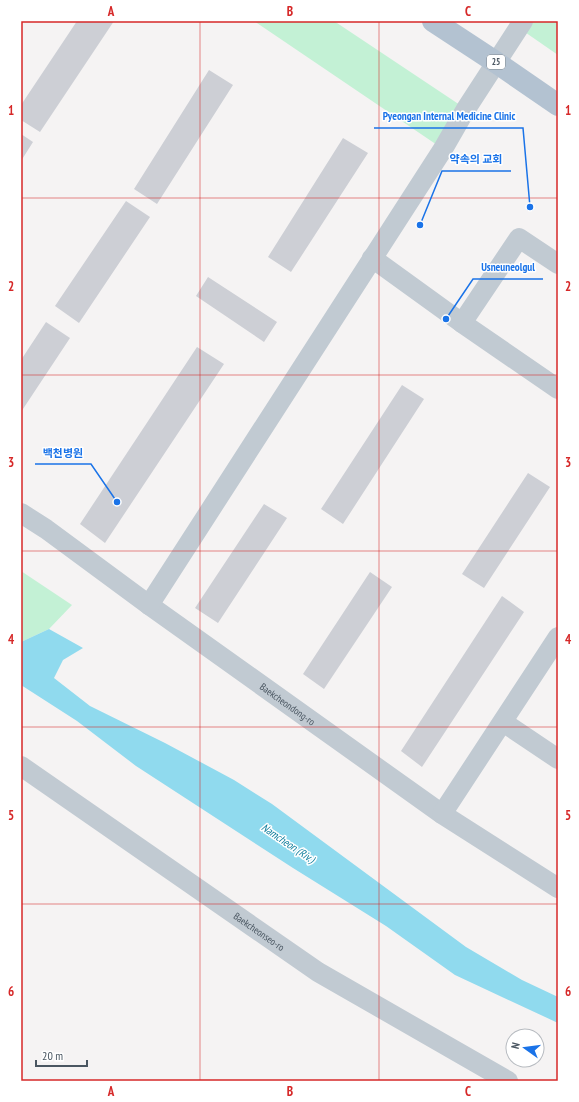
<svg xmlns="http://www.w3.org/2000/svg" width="579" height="1102" viewBox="0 0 579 1102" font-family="'PT Sans Narrow','Noto Sans KR',sans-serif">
<rect width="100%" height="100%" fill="#f5f3f3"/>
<path fill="#c3f1d5" d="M254 21H334L466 109 443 149Z
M523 21H558V55L519 28Z
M21 571 72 605 49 629 21 642Z"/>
<path fill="#90daee" d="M49 629 83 648 63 660 54 678 90 706 165 743 234 780 272 804 466 947 522 980 558 997V1023L455 975 386 926 293 868 136 766 77 721 21 685V642Z"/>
<path fill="#cdcfd5" d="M77 21H114L40 132 21 120V105Z
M209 70 233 85 157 204 134 189Z
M21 134 33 142 21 161Z
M343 138 368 153 291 272 268 257Z
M126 201 150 217 79 323 55 306Z
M208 277 277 322 264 342 196 296Z
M46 322 70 338 21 412V360Z
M197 347 224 364 105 543 80 524Z
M402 385 424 399 343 524 321 509Z
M528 473 550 487 484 588 462 574Z
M264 504 287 518 218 623 195 608Z
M370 572 392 587 324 689 303 674Z
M502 596 524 612 422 767 401 751Z"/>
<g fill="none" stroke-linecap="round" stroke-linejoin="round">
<g stroke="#c1cad2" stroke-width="20">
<path d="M372 258 462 323 558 389"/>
<path d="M462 323 519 238 558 264"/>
<path id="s1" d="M21 513 46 529 149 605 442 814 558 888"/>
<path d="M149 605 443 149 466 109 523 21"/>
<path d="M503 722 558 759"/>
<path id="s2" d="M21 766 318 972 508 1081"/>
<path d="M442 814 558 637"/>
</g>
<path stroke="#b3c2d1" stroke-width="22" d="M433 21 497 63 558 105"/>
</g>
<path fill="none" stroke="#d62828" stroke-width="1" stroke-opacity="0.55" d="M200 21V1081M379 21V1081M21 198H558M21 375H558M21 551H558M21 727H558M21 904H558"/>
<g text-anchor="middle" stroke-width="3" stroke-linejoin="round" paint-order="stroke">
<rect fill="#fff" stroke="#808990" stroke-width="1" x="487" y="55" width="18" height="14" rx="3"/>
<g font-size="9" font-weight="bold" fill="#4a5661">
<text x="496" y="65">25</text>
</g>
<g font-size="10" fill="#4a5661" stroke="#fff">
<text dy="4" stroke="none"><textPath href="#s1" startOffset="328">Baekcheondong-ro</textPath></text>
<text dy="4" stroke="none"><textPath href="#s2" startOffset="290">Baekcheonseo-ro</textPath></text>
</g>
<g font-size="11" font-style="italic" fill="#0c7c9b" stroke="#fff">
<text transform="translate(288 843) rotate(34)" y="4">Namcheon (Riv.)</text>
</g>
</g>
<path fill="none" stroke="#1a73e8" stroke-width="1.5" d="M530 207L523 128H374M420 225L442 171H511M446 319L473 279H543M117 502L91 464H35"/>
<g fill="#1a73e8" stroke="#fff" stroke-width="1.5">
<circle cx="530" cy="207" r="4"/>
<circle cx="420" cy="225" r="4"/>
<circle cx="446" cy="319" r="4"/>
<circle cx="117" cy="502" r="4"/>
</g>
<g font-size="11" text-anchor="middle" font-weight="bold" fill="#1a73e8" stroke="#fff" stroke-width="3" stroke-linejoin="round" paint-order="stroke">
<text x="449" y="120">Pyeongan Internal Medicine Clinic</text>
<text x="476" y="163">약속의 교회</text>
<text x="508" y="271">Usneuneolgul</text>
<text x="63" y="457">백천병원</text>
</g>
<rect width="579" height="1102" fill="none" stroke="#ffffff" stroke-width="44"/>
<g transform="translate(525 1048) rotate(284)"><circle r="19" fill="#ffffff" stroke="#b7bbc0"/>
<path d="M0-3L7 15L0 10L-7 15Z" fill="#1a73e8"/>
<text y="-6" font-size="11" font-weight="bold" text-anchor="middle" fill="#4a5661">N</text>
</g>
<path d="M36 1060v6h51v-6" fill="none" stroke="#4a5661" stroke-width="2"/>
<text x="42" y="1060" font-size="12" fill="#4a5661" stroke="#ffffff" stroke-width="3" paint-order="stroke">20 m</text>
<rect x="22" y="22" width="535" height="1058" fill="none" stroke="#d62828" stroke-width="1.5"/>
<g font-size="13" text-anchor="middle" font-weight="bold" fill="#d62828">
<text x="111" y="16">A</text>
<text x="290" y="16">B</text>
<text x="468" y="16">C</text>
<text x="11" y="115">1</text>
<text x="568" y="115">1</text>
<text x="11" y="291">2</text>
<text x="568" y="291">2</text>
<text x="11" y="467">3</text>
<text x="568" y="467">3</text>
<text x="11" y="644">4</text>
<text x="568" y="644">4</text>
<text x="11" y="820">5</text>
<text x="568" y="820">5</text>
<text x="11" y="996">6</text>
<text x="568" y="996">6</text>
<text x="111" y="1096">A</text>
<text x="290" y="1096">B</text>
<text x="468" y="1096">C</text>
</g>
</svg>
